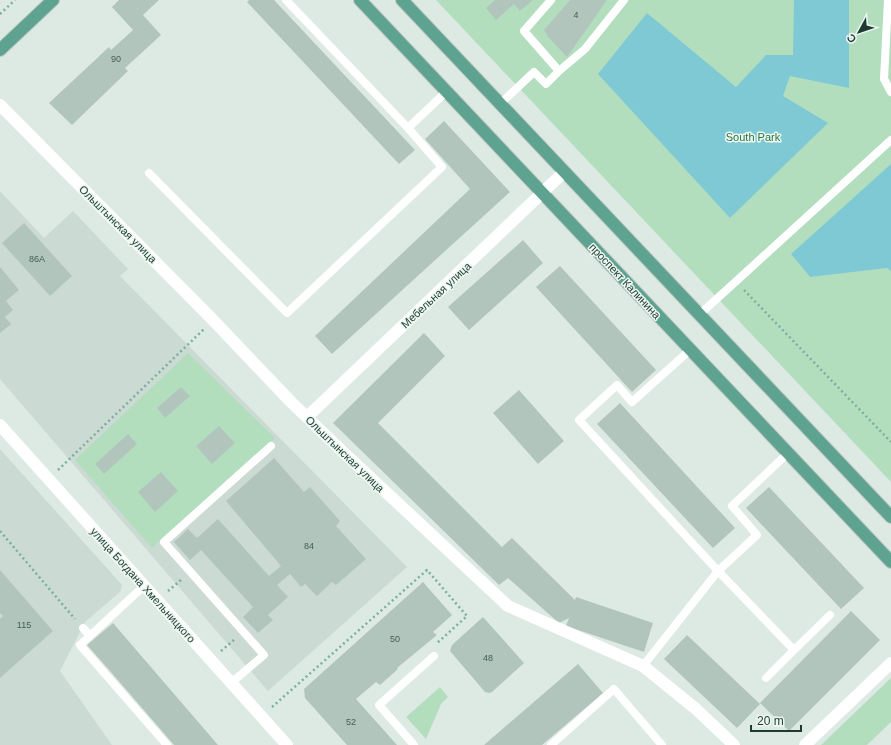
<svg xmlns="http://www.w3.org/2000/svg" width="891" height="745" viewBox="0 0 891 745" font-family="Arial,sans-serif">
<rect width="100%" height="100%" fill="#ddeae4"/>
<path fill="#cbdad3" d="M0 191 44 238 73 211 128 269 120 276 407 567 268 691 0 379Z
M0 449 122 585 120 592 85 622 60 671 112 745H0Z"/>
<path fill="#b3debe" d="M436 0H891V482Z
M188 353 275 438 152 548 75 460Z
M891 678V722L867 745H821Z
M440 687 448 697 441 704 426 739 406 717Z"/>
<path fill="#7fc9d5" d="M794 0H849V88L790 76 783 96 828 123 730 218 598 74 647 13 736 87 766 55H793Z
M891 164V271L887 268 810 277 791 254Z"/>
<path fill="#b2c5bd" d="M119 0H159L143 15 161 35 125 68 128 71 72 125 49 103 109 47 111 50 133 30 112 7Z
M249 0H274L415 150 399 164 247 2Z
M495 0H533L520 11 514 4 496 20 486 8Z
M570 0H607L567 57 548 37 544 30Z
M444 121 510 192 332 354 315 336 470 189 425 139Z
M24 223 72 276 50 296 2 243Z
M523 240 543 263 469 330 448 307Z
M560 266 656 370 632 392 536 287Z
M0 267 19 290 6 301 13 310 5 317 11 324 0 333Z
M424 333 445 356 378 423 502 547 512 538 575 600 576 597 653 623 644 652 566 626 569 618 559 623 508 578 499 585 333 423Z
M181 387 190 396 165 418 157 408Z
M519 390 564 441 538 464 493 413Z
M620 403 735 528 713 548 597 424Z
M219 426 235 443 212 464 196 446Z
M128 434 137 444 104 474 95 464Z
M274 458 304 492 310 487 340 521 336 526 366 559 336 585 332 582 317 596 305 584 301 587 290 574 277 585 288 597 268 615 273 620 258 633 243 617 253 607 201 550 190 560 174 542 188 529 197 538 218 519 269 576 281 566 226 501Z
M161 472 178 491 155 512 138 492Z
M769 487 864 588 841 609 746 508Z
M0 570 53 631 0 678V619L3 616 0 613Z
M423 582 452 615 433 632 437 635 397 668 398 669 380 685 376 682 356 699 397 745H347L305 698 304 689Z
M851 611 880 640 789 731 760 703Z
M483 617 524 663 492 692 489 693 485 692 450 651 452 645Z
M113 623 218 745H174L110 671 87 645Z
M687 635 760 704 737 728 664 659Z
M578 664 603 693 542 745H484Z"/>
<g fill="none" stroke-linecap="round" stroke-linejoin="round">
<defs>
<path id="primary" d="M360 0 891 562
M402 0 891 517
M0 50 53 0"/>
</defs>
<use href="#primary" stroke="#bcc4c2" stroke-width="14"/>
<path stroke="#7bb09e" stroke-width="2.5" stroke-dasharray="2 3" stroke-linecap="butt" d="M0 14 15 0
M744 290 891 442
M58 470 204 329
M0 531 75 619
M168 591 181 580
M221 651 234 640
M272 707 427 570 467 616 436 644"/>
<path stroke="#fff" stroke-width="8" d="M286 0 408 128 446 92
M888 0 884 79 891 92
M559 71 585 49 624 0
M500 104 534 72 546 84 559 71 524 31 551 0
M149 173 287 313 442 167 408 128
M699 315 891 140
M690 350 632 402 617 385 579 420 718 571 757 535 732 506 788 453
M144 586 80 645 167 745
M83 628 90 636
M643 666 718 571 794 650 830 615
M766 678 794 650
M231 683 264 655 164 542 271 446
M414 745 379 705 434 656
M551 745 614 689 662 745"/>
<path stroke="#fff" stroke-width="12" d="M0 105 213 320 291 402 343 452 508 606 643 666 696 709 734 745
M307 417 564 172
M805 745 891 663"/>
<path stroke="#fff" stroke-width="12" d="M0 425 287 745"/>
<use href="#primary" stroke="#5ea390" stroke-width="12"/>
</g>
<g text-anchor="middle" stroke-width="3" stroke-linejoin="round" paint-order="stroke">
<g font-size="9" fill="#435d55">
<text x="576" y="18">4</text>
<text x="116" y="62">90</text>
<text x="37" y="262">86А</text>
<text x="309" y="549">84</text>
<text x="24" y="628">115</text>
<text x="395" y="642">50</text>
<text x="488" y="661">48</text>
<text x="351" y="725">52</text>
</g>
<g font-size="11" fill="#257442" stroke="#edf7f2">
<text x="753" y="141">South Park</text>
</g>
<g font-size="11" fill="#1e3a32" stroke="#edf7f2">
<text transform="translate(118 224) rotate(45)" y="4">Ольштынская улица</text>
<text transform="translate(625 281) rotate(47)" y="4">проспект Калинина</text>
<text transform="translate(436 295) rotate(-43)" y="4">Мебельная улица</text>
<text transform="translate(345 454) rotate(44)" y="4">Ольштынская улица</text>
<text transform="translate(143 585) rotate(48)" y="4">улица Богдана Хмельницкого</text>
</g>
</g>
<g transform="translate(859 32) rotate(230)" stroke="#edf7f2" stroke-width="3" paint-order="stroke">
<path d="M0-3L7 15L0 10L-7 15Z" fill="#1e3a32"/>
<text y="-6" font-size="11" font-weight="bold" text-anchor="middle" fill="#1e3a32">С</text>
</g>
<path d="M751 725v6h50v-6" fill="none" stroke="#1e3a32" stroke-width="2"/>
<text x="757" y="725" font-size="12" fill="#1e3a32" stroke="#edf7f2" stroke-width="3" paint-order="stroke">20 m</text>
</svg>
